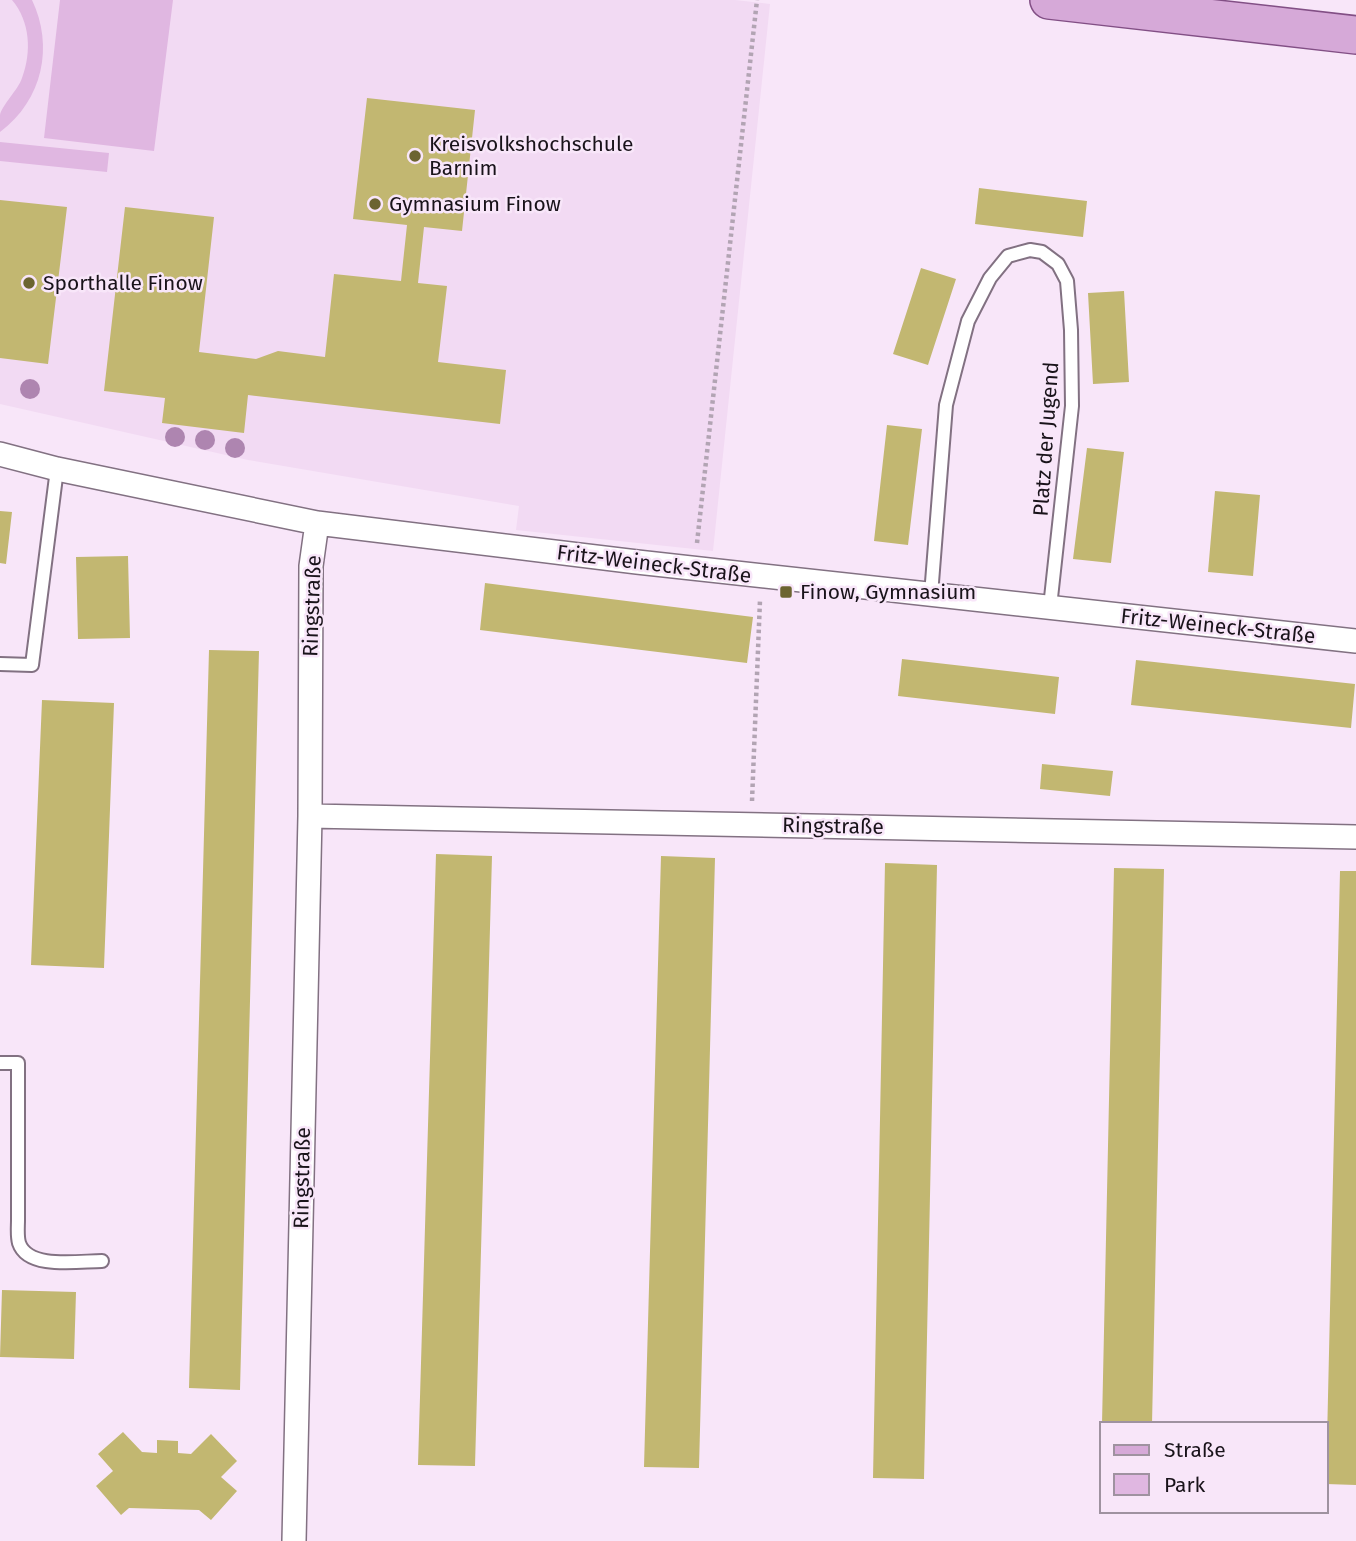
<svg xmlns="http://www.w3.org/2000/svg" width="1356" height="1541" viewBox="0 0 1356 1541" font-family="'Fira Sans',sans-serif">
<rect width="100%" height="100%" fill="#f8e6f9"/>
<path fill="#f2daf3" d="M0 0H735L770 4 713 551 516 530 519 506 248 460 0 404Z"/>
<path fill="#e0b7e1" d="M12 0H32C54 46 43 100 0 132 0 127 0 120 0 115 2 105 18 90 22 78 32 52 30 21 12 0Z
M60 0H173L154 151 44 138Z
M0 142 109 153 107 172 0 161Z"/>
<path fill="#c2b771" d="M367 98 475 110 462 231 424 227 418 283 447 286 438 362 506 370 500 424 248 395 244 433 162 423 165 398 104 391 125 207 214 217 199 352 256 359 278 351 325 357 334 274 401 281 407 225 353 219Z
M979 188 1087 201 1083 237 975 224Z
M0 200 67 207 48 364 0 358Z
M921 268 956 279 928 365 893 354Z
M1124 291 1129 382 1093 384 1088 293Z
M887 425 922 429 908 545 874 541Z
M1087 448 1124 452 1111 563 1073 559Z
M1215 491 1260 495 1253 576 1208 572Z
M0 511 12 512 6 564 0 563Z
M128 556 130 638 78 639 76 557Z
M485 583 753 617 747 663 480 630Z
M209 650 259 651 240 1390 189 1388Z
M902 659 1059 677 1055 714 898 696Z
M1136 660 1355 684 1351 728 1131 705Z
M42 700 114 703 104 968 31 965Z
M1042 764 1113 771 1110 796 1040 789Z
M436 854 492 856 475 1466 418 1465Z
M661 856 715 858 699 1468 644 1467Z
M885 863 937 865 924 1479 873 1478Z
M1114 868 1164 869 1152 1424H1102Z
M1340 871H1356V1485L1326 1484Z
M2 1290 76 1292 74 1359 0 1357Z
M123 1432 142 1452 157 1453V1440L178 1441V1453L191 1454 211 1434 237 1461 221 1477 237 1491 211 1520 199 1510 129 1508 121 1515 96 1486 113 1471 98 1454Z"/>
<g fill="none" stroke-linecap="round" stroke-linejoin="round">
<defs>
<path id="service" d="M931 595 946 405 968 321 990 278 1008 256 1030 250 1042 252 1058 264 1067 281 1071 330 1072 406 1050 607
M0 664 32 665 57 469
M0 1063H18V1220C18 1227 17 1236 19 1243 28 1270 79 1261 102 1261"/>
<path id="minor" d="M0 454 57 469 317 523 637 562 1356 641
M310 816 1356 837
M294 1541 310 816 311 566 317 523"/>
<path id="primary" d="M1049 0 1356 35"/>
</defs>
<use href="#service" stroke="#827182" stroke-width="16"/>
<use href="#minor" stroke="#827182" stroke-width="26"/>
<use href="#primary" stroke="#824f85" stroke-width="40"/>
<path stroke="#b2a4b3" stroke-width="4.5" stroke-dasharray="3.5 3.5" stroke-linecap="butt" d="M697 543 757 0
M752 801 760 600"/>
<use href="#service" stroke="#fff" stroke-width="12"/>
<use href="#minor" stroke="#fff" stroke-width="23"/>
<use href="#primary" stroke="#d6a9d8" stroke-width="37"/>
</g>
<g fill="#ae85b0">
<circle cx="30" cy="389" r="10"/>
<circle cx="175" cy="437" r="10"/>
<circle cx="205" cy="440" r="10"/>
<circle cx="235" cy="448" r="10"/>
</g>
<g fill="#6c6430" stroke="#f8e6f9" stroke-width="2.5">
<circle cx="415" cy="156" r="7"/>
<circle cx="375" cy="204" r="7"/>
<circle cx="29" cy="283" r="7"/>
<rect x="779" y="585" width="14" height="14" rx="3.5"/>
</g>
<g text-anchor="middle" stroke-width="5" stroke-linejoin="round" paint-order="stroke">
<g font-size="21" fill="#19131a" stroke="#f8e6f9" text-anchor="start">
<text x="429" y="151">Kreisvolkshochschule<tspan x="429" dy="24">Barnim</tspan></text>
<text x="389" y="211">Gymnasium Finow</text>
<text x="43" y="290">Sporthalle Finow</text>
<text x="800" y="599">Finow, Gymnasium</text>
</g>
<g font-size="21" fill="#19131a" stroke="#f8e6f9">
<text transform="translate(1046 439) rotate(-86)" y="7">Platz der Jugend</text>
<text transform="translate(654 564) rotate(7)" y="7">Fritz-Weineck-Straße</text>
<text transform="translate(312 606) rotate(-88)" y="7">Ringstraße</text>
<text transform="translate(1218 626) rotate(6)" y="7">Fritz-Weineck-Straße</text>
<text transform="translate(833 826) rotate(1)" y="7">Ringstraße</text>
<text transform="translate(302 1178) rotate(-89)" y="7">Ringstraße</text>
</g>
</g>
<rect x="1100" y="1422" width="228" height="91" fill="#f8e6f9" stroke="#9f92a0" stroke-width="2"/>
<rect x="1114" y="1445" width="35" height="10" fill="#d6a9d8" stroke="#9f92a0" stroke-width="2"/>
<text x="1164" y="1457" font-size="21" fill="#19131a">Straße</text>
<rect x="1114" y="1474" width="35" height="21" fill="#e0b7e1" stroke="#9f92a0" stroke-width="2"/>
<text x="1164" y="1492" font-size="21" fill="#19131a">Park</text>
</svg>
